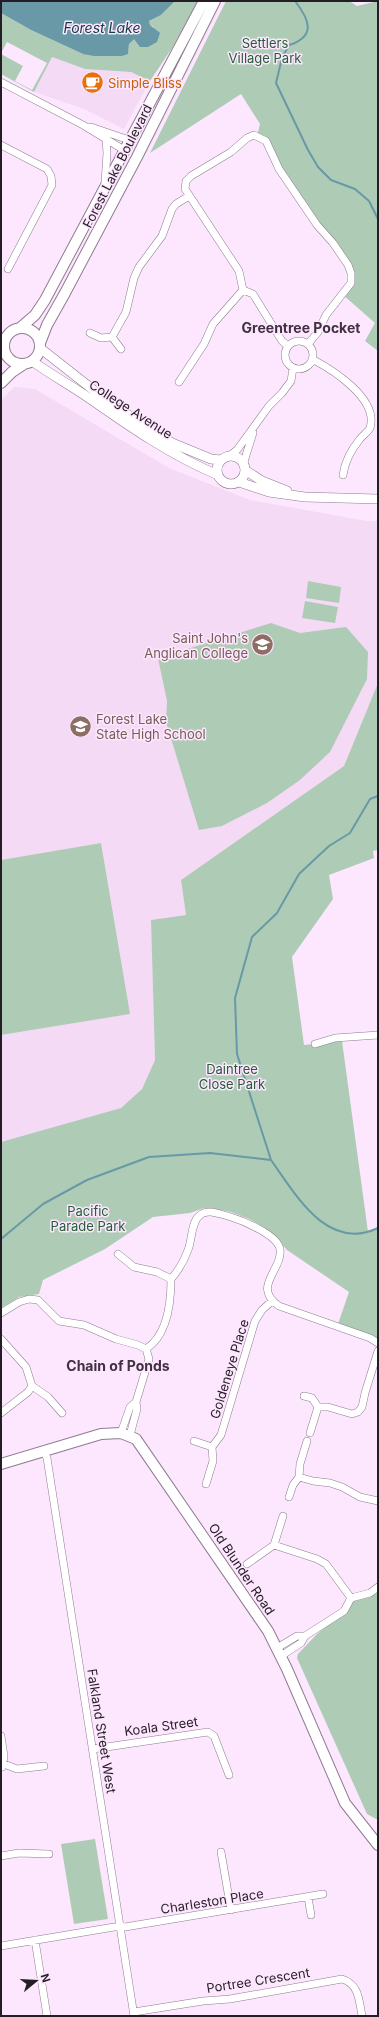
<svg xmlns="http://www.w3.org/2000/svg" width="379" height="2017" viewBox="0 0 379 2017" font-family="Inter,sans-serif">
<rect width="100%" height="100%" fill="#fde7fe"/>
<path fill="#f5daf6" d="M52 57 85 69 131 72 150 81 124 129 84 109 34 92Z
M14 387 35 389 169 468 250 500 367 521H378V683L344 766 181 880 186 915 151 920 155 1060 142 1089 121 1108 1 1142V1035L129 1014 101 843 1 860V400Z"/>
<path fill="#aecbb5" d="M175 1H198L172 48 150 81 131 72 85 69 52 57 34 92 1 74V54L23 66 15 81 32 90 47 63 7 42 1 53V13L31 30 83 54 128 53 129 44 134 38 136 40 154 27 150 25 149 21 161 15Z
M226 1H349L357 6 378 1V351L365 341 375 323 342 294 351 283V273L279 169 266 141 257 136 260 124 241 94 150 153Z
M308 581 341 587 339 603 306 598Z
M305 601 338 607 335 623 302 618Z
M271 623 300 633 346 627 368 652 367 679 330 752 300 780 267 803 222 826 199 830 166 722 167 701 158 658Z
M378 683V850L373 851 374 858 329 875 333 899 292 957 304 1045 342 1041 368 1232 378 1228V1341L338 1324 349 1292 287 1250 275 1236 264 1227 249 1219 231 1212 211 1208H204L190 1213 153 1217 105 1249 43 1280 39 1294 19 1297 1 1308V1142L121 1108 142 1089 155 1060 151 920 186 915 181 880 344 766Z
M101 843 130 1014 1 1035V860Z
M378 1590V1820L367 1814 297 1658 298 1654 317 1634 344 1612 353 1601Z
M95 1839 108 1919 74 1924 61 1844Z"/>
<path fill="#6999a6" d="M1 1H175L161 15 149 21 150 25 160 33 157 42 148 47H140L134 39 129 44 128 54 122 56H94L83 54 31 30 1 13Z"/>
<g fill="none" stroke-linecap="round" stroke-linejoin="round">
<path stroke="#6999a6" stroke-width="2" d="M295 1C309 19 317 36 289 45L282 58 276 83 308 150 318 167 331 180 355 189 369 201 378 219
M271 1160 237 1054 235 998 252 937 277 913 299 874 329 846 350 833 370 799 378 796
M1 1239 43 1204 87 1180 149 1157 210 1153 271 1160C296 1195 327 1252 378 1228"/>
<defs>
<path id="minor" d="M1 82 83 125 124 150
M91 127 129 140
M1 145 47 169 51 176 52 185 8 269
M105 183 107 153 106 140
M90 333 101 338 112 337 121 349
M112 337 126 312 134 278 139 267 162 236 172 209 176 204 189 196
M285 355a14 14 0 1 1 28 0a14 14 0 1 1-28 0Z
M288 346 282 341 253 294 243 290 239 271 185 189 186 181 191 176 231 152 247 138 254 135 266 141 279 169 317 225 333 243 348 265 351 273V283L326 315 318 332 308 344
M312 359C333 370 379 399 370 428 368 432 363 435 360 439 350 451 345 461 343 475
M179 382 204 344 213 324 243 290
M228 457 237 450 269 406 282 393 291 381 293 368
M243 465 253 433
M315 1044 335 1038 378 1035
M118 1254 134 1267 157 1272 171 1279
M1 1313 19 1302 29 1299 38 1300 59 1321 84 1325 116 1339 138 1345 146 1349 149 1359 136 1402 130 1407 121 1433
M1 1339 26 1367 32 1386 28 1392 1 1413
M146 1349C168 1335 171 1303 171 1279 179 1270 184 1261 188 1250 192 1241 191 1223 199 1216 207 1208 219 1214 228 1216 241 1220 277 1234 280 1249 283 1270 251 1287 279 1306L370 1338 378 1343
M32 1386 48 1397 62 1413
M304 1396 312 1398 318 1407 310 1433
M318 1407H328L352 1414 358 1412 362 1407 365 1393 378 1351
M130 1435 137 1409 136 1402
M194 1441 212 1447
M44 1451 47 1458 134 2016
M299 1477 313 1481 330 1483 342 1487 360 1497 378 1501
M206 1484 213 1461 212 1447 221 1435 255 1321 262 1310 272 1301
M289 1497 293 1485 299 1477 300 1464 307 1441
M274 1545 317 1559 326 1564 351 1598
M247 1564 274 1545 283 1516
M277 1648 297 1636H305
M281 1656 301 1643 305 1636 344 1611 351 1598 370 1593 378 1587
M1 1736 4 1756 2 1767
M93 1749 208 1732 214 1736 229 1775
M4 1764 17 1769 44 1766
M221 1852 231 1910
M1 1856 19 1853 49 1854
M308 1897 311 1915
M35 1940 47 2016
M1 1946 120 1926 125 1927 323 1894
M134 2012 203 2001 230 1999 342 1979C359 1984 359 2000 362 2016"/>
<path id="tertiary" d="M40 348 110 403 172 443 211 459 221 460
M32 361C50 374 70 385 89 398 129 426 172 456 218 475
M217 470a14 14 0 1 1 28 0a14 14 0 1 1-28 0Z
M245 470 262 481 287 491
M239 482 269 492 305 497 378 499"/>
<path id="secondary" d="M4 346a18 18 0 1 1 36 0a18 18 0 1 1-36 0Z
M20 328 35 315 45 300 204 1
M40 343 47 325 65 293 137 157 215 1
M1 383 12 372 24 364
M1 1464 101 1434 121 1433 136 1439 268 1631 287 1669 345 1803 378 1845"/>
</defs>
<use href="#minor" stroke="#8e7b8f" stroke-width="8"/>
<use href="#tertiary" stroke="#8e7b8f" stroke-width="10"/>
<use href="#secondary" stroke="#8e7b8f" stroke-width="12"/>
<use href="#minor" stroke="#fff" stroke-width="7"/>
<use href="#tertiary" stroke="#fff" stroke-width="9"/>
<use href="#secondary" stroke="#fff" stroke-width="10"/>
</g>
<defs>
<symbol id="cafe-disc" viewBox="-11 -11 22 22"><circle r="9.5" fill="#e8710a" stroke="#fde7fe"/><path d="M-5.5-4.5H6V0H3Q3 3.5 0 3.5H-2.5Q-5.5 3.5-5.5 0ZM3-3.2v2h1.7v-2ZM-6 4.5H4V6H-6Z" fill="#fff"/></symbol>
<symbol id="school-disc" viewBox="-11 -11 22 22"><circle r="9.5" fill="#8d6e63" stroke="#fde7fe"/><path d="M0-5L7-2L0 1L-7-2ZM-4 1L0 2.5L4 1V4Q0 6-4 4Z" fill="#fff"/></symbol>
</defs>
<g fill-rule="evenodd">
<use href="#cafe-disc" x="80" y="70" width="25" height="25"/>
<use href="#school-disc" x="250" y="632" width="25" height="25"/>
<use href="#school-disc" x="68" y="714" width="25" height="25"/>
</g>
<g text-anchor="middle" stroke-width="3" stroke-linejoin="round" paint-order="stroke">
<g font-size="13" fill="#255c37" stroke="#fde7fe">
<text x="265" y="48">Settlers<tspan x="265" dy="15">Village Park</tspan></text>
<text x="232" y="1074">Daintree<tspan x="232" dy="15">Close Park</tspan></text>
<text x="88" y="1216">Pacific<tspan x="88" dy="15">Parade Park</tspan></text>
</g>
<g font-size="13" fill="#c56008" stroke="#fde7fe" text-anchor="start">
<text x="108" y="88">Simple Bliss</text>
</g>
<g font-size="13" fill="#251d25" stroke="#fde7fe">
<text transform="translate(117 166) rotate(-63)" y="5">Forest Lake Boulevard</text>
<text transform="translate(131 409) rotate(33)" y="5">College Avenue</text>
<text transform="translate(229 1369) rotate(-73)" y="5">Goldeneye Place</text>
<text transform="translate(242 1569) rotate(56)" y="5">Old Blunder Road</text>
<text transform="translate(161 1726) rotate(-8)" y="5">Koala Street</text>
<text transform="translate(102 1731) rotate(81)" y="5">Falkland Street West</text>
<text transform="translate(212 1901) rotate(-9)" y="5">Charleston Place</text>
<text transform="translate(258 1980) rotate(-9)" y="5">Portree Crescent</text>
</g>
<g font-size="13" fill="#785e54" stroke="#fde7fe" text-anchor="end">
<text x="248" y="643">Saint John's<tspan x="248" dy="15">Anglican College</tspan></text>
<text x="96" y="724" text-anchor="start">Forest Lake<tspan x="96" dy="15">State High School</tspan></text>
</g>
<g font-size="14" font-style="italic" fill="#0d3b45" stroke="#fde7fe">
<text x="102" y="33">Forest Lake</text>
</g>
<g font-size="14" font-weight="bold" fill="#403042" stroke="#fde7fe">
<text x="301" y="333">Greentree Pocket</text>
<text x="118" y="1371">Chain of Ponds</text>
</g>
</g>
<rect width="379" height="2017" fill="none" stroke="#251d25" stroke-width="4"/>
<g transform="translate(36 1981) rotate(72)" stroke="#fde7fe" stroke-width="3" paint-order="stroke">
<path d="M0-3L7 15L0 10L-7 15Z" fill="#251d25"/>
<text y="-6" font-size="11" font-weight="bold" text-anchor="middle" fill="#251d25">N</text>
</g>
</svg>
